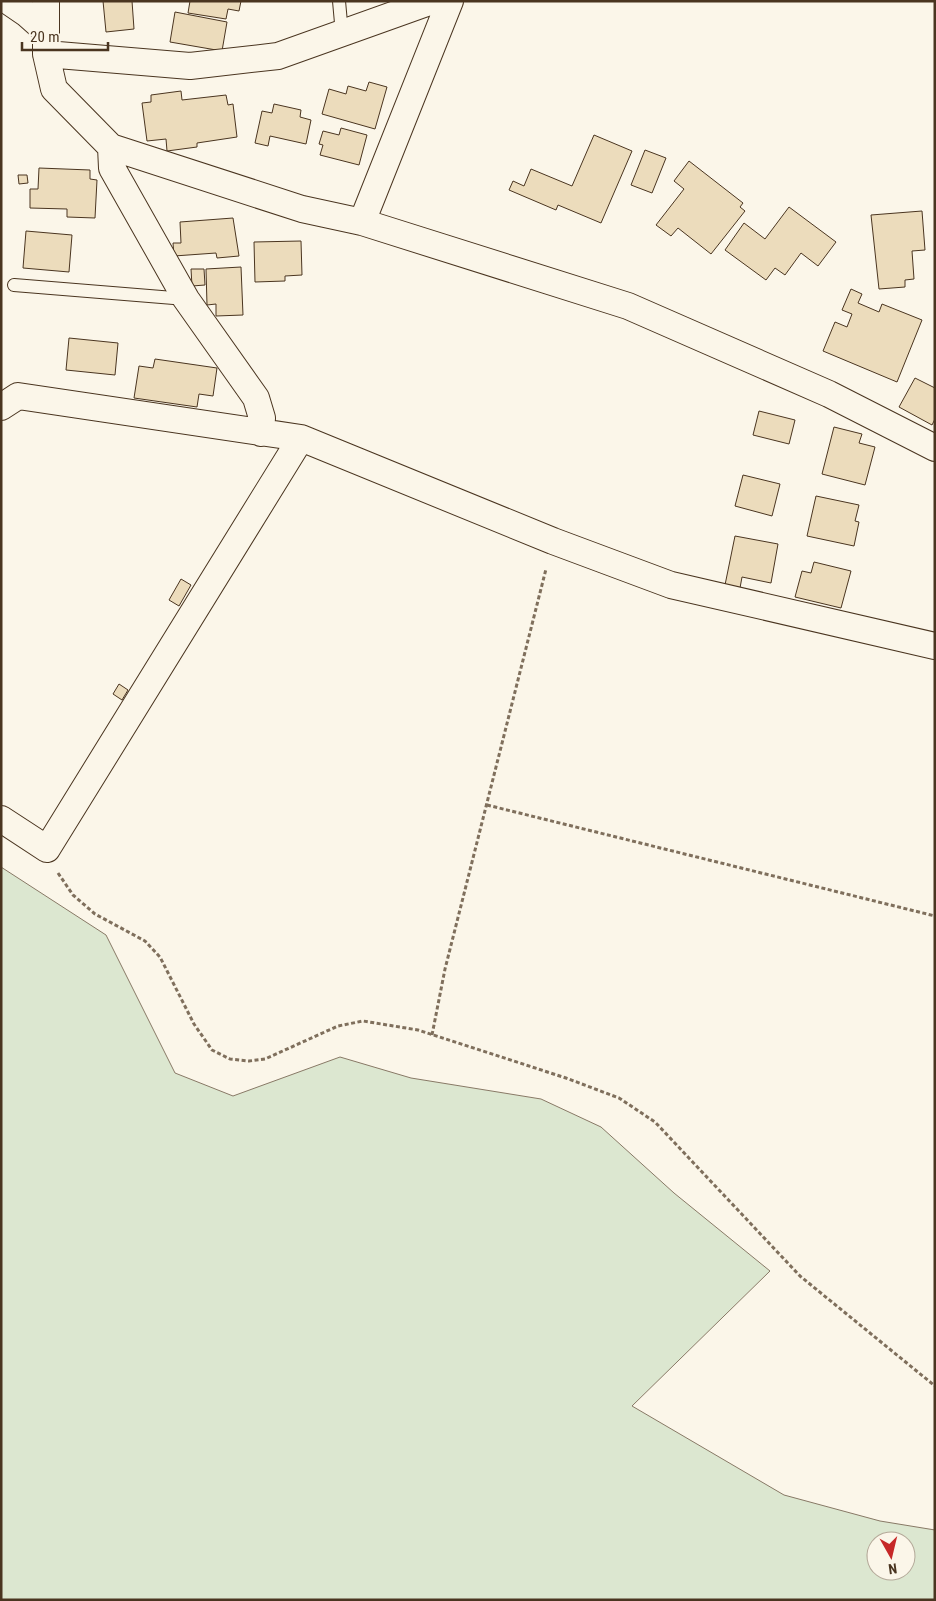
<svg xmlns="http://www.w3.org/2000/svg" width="936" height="1601" viewBox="0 0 936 1601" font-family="'Roboto Condensed',sans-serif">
<rect width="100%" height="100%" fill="#fbf6e9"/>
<path fill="#dce7d0" stroke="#887966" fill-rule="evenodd" d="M1 867 106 935 175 1073 233 1096 340 1057 411 1078 541 1099 601 1127 674 1193 770 1271 632 1406 784 1495 880 1521 935 1530V1600H1ZM876 1541H906V1571H876Z"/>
<path fill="#ecdcbc" stroke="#4a3520" d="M103 1H132L134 29 106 32Z
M190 1H241L239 11 228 9 226 19 188 13Z
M175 12 227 22 222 51 170 42Z
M369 82 387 87 375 129 322 114 329 89 346 94 348 86 366 91Z
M181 91 182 100 226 95 228 105 233 104 237 137 197 143V147L167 151 166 139 147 141 142 103 151 102V95Z
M274 104 301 110 300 117 311 120 306 144 270 136 268 146 255 143 262 111 272 113Z
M341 128 367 135 359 165 320 155 323 145 319 144 323 131 339 135Z
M594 135 632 151 601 223 558 205 556 210 509 190 513 181 524 186 531 169 572 186Z
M645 150 666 158 652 193 631 185Z
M689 161 743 203 740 207 745 211 711 254 678 228 671 236 656 225 684 189 674 181Z
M39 168 90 170V179L97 180 95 218 67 217V209L30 208V189H38Z
M18 175H27L28 183 19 184Z
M789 207 836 242 818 266 801 253 785 275 775 268 766 280 725 250 744 223 765 239Z
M922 211 925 250 912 251 914 279 905 280V287L879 289 871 215Z
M233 218 239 256 217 258 216 253 174 256 173 243H181L180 222Z
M26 231 72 235 69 272 23 268Z
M301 241 302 275 285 276V281L255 282 254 242Z
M241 267 243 315 216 316V304L207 305 206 269Z
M191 269H204L205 285 192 286Z
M851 289 862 294 858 303 879 312 882 304 922 320 897 382 823 351 835 322 847 327 852 314 842 310Z
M69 338 118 343 115 375 66 370Z
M155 359 217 368 213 396 199 394 197 407 134 398 139 366 153 368Z
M915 378 935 388V419L932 425 899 407Z
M759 411 795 420 789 444 753 435Z
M834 427 862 434 859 443 875 447 865 485 822 474Z
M743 475 780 484 772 516 735 506Z
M816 496 859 505 855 521 859 522 854 546 807 536Z
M735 536 778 544 771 583 742 577 740 588 725 585Z
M814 562 851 571 841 608 795 597 802 571 811 573Z
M181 579 191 585 179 606 169 600Z
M119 684 128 690 122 700 113 694Z"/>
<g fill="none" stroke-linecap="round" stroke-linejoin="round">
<defs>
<path id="service" d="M339 1 342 34
M14 285 186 299"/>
<path id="minor" d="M8 1 27 14 45 30
M46 1V54L54 89 111 147 302 209 362 222 628 306 829 394 935 448
M46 54 190 66 278 56 432 1
M111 147 112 168 186 299 256 398 262 418 261 433
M362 222 450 1
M1 407 18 396 301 438 553 541 671 585 935 646
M1 819 47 849 301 438"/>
</defs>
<use href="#service" stroke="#4a3520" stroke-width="14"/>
<use href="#minor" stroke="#4a3520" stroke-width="28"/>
<path stroke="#7f6f5c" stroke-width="3" stroke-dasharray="4 2.5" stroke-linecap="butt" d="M487 805 935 916
M58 873 73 895 95 914 145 941 160 957 194 1024 212 1050 230 1059 249 1061 265 1059 338 1026 363 1021 418 1030 566 1078 619 1098 655 1122 800 1276 935 1386
M432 1035 445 969 546 569"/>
<use href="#service" stroke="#fbf6e9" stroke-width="12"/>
<use href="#minor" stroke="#fbf6e9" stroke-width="26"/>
</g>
<rect width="936" height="1601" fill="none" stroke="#4a3520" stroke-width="5"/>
<g transform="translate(891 1556) rotate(172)"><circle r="24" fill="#fbf6e9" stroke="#b4a999"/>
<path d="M0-4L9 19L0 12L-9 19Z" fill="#c62828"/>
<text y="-8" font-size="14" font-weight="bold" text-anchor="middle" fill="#4a3520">N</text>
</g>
<path d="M22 42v8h86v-8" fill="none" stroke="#4a3520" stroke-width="2.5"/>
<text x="30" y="42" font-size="15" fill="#4a3520" stroke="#fbf6e9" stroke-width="4" paint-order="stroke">20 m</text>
</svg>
